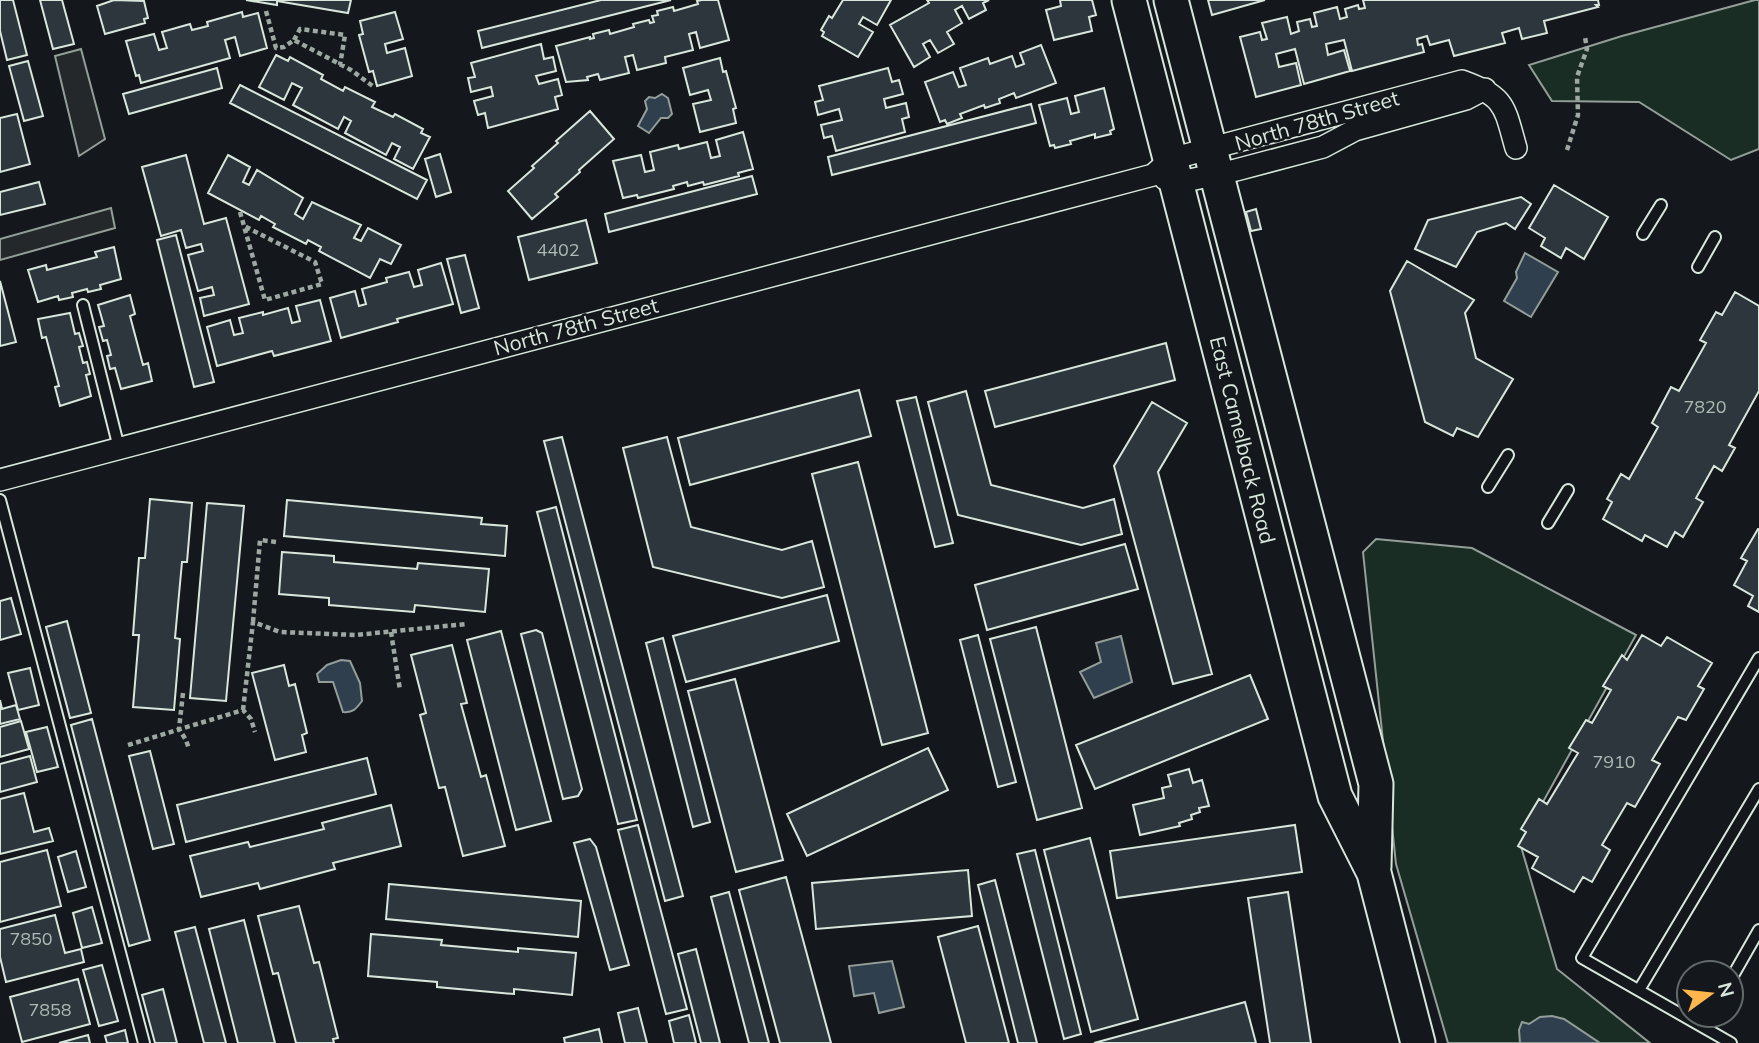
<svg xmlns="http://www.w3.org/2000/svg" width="1759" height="1043" viewBox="0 0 1759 1043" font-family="Mulish,sans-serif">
<rect width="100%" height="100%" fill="#14181c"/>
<path fill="#1a2d24" stroke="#939e99" stroke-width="2" d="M1755 0H1759V149L1731 160 1639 102 1552 101 1529 65 1622 36Z
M1376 539 1472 548 1636 635 1520 843 1557 969 1650 1043H1448L1396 864 1363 552Z"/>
<path fill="#24282b" stroke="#939e99" stroke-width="2" d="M81 49 105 139 79 156 55 56Z
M111 208 115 228 0 260V239Z"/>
<path fill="#2f3f4d" stroke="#939e99" stroke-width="2" d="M662 94 668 98 672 114 668 118H661L649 133 638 126 647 109 645 101 649 97 655 98Z
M1525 253 1558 272 1531 317 1504 301 1517 278 1516 272Z
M1121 636 1132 682 1094 698 1080 672 1101 662 1096 643Z
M341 660 350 661 360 683 362 701C356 709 353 713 343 712L333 682H319L317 674 327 665Z
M892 961 904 1007 879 1013 874 993 854 996 849 966Z
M1552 1016 1564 1019 1600 1043H1520L1519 1030 1522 1022 1529 1024 1540 1017Z"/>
<path fill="#2c363c" stroke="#d8e6dc" stroke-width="2" d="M0 0H13L27 55 7 60 0 31Z
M40 0H62L74 44 53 49Z
M114 0 144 1 148 18 144 19 145 23 105 34 97 6Z
M246 0H351L348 13 277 1V5Z
M601 0H671L482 48 478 31Z
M702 0H718L729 40 700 48 696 32 689 34 693 50 665 57 666 63 637 70 633 55 625 57 629 73 600 80 598 74 587 77 588 80 566 82 556 46 590 37V39L594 38 593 34 609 30 610 34 634 27 633 24 649 20 650 23 654 22 652 16 658 15 657 11 673 7 674 11 698 4 697 1Z
M843 0H891L877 25 863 17 859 24 873 32 858 57 822 36 824 32 821 30 829 16 832 18Z
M927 0H989L983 3 986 10 969 19 962 6 955 10 962 23 947 32 954 44 938 53 930 40 923 44 930 57 914 67 890 25 929 3Z
M1060 0H1092L1096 15 1089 17 1092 31 1054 40 1046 10 1061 6Z
M1208 0H1265L1212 15Z
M1363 0H1598L1599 5H1596L1598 7 1544 21 1547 33 1522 39 1519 28 1502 33 1505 43 1454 56 1449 40 1430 45 1427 36 1417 39 1418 45 1422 44 1424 52 1352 71 1344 40 1326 44 1328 55 1344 50 1350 71 1304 84 1295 49 1276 54 1279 67 1296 63 1301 85 1256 97 1240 37 1260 32 1262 40 1267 39 1262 23 1287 17 1291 34 1299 31 1297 22 1310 19 1312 27 1317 26 1314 13 1337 7 1340 19 1347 17 1345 9 1358 5 1359 9 1365 8Z
M242 12 243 17 258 13 267 48 240 56 235 37 225 40 230 58 141 83 139 75 136 76 126 41 154 34 159 50 167 48 162 32 190 24 192 30 208 26 207 22Z
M395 12 403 39 385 44 387 53 405 48 412 76 377 86 373 71 369 72 359 35 363 34 360 21Z
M541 44 544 59 553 57 556 71 536 76 539 84 558 79 562 95 555 97 558 109 488 128 485 113 478 115 474 101 493 96 491 87 471 92 468 78 475 77 471 63Z
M1041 45 1056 83 1016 98 1014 93 999 99 1000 103 985 108 984 105 960 114 962 118 947 124 945 120 940 122 925 82 953 72 959 87 966 85 960 68 988 58 990 64 1012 56 1016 67 1024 64 1020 53Z
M276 55 288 61 290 57 323 75 321 79 343 91 345 87 375 102 372 107 393 117 395 114 423 129 421 133 430 137 413 169 394 159 400 147 392 143 386 155 345 133 351 121 344 117 338 129 293 105 302 88 292 83 284 100 259 87Z
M720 58 723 72 726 71 736 108 733 109 736 123 700 132 693 104 711 100 708 90 690 95 683 68Z
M28 61 43 116 24 121 9 66Z
M217 68 222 88 129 114 123 94Z
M888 68 892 82 899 80 903 94 884 99 886 108 906 103 909 117 902 119 905 132 836 151 832 136 824 138 821 125 842 120 839 109 818 115 815 102 823 100 819 86Z
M240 85 427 180 417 199 230 103Z
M1104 88 1114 129 1110 131 1111 134 1095 138V134L1070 141 1071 144 1055 148 1054 145 1050 146 1039 105 1067 98 1071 114 1079 112 1075 96Z
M1031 104 1036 123 832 175 828 157Z
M590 111 614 139 579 170 580 172 555 194 558 197 532 219 508 191 534 168 532 166 558 143 556 141Z
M17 114 30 164 0 172V118Z
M743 132 753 169 738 173 739 176 704 185 703 182 688 186 687 182 673 186 674 189 638 198 637 195 623 198 613 161 641 155 645 172 654 170 650 152 678 145 679 149 707 142 711 158 720 156 716 140Z
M440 154 451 192 436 197 425 159Z
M186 155 204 224 226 218 249 304 204 316 200 298 214 295 212 287 198 291 188 255 203 251 201 244 186 248 181 230 161 236 142 167Z
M228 155 250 167 243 182 249 185 257 170 303 198 295 214 303 219 312 202 361 225 354 238 361 241 368 228 401 245 391 264 380 259 370 278 319 251 321 247 308 240 306 244 273 227 275 224 261 216 259 220 208 193Z
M752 176 757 194 609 232 605 214Z
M39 182 45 204 0 215V192Z
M1554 185 1608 217 1584 259 1566 248 1561 258 1541 246 1545 238 1529 228Z
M1521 197 1531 204 1515 229 1506 223 1477 232 1456 267 1415 249 1428 220Z
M1256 209 1261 229 1251 231 1246 212Z
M586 220 597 263 529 280 518 237Z
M176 235 214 382 194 387 157 240Z
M114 247 121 279 100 285 101 289 88 292 87 289 72 293 73 297 59 300 58 296 38 302 28 270 46 265 47 270 97 257 95 252Z
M465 255 479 308 461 313 447 259Z
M1407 261 1474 300 1465 313 1476 358 1513 379 1478 437 1457 428 1453 436 1425 422 1390 291Z
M441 263 453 304 397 319 398 322 341 338 330 298 355 291 359 306 366 304 362 289 387 282 386 278 409 272 414 287 422 285 418 270Z
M0 281 16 342 0 346Z
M1735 292 1759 306V391L1729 445 1735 448 1722 471 1714 466 1696 498 1703 502 1683 537 1675 532 1667 547 1645 535 1642 541 1603 519 1612 502 1607 499 1621 474 1629 479 1658 427 1652 423 1671 387 1679 391 1706 343 1700 340 1716 312 1722 315Z
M130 295 135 314 130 316 143 365 148 363 152 381 121 389 115 368 110 369 107 356 111 355 107 340 103 341 99 327 104 326 98 305Z
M320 300 331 341 274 356 272 351 217 366 207 327 230 320 234 335 243 333 239 318 263 312V315L288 308 292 323 300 321 296 306Z
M70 313 75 334 79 333 83 346 79 347 83 363 87 362 90 374 86 375 91 396 60 406 55 387 59 386 46 337 42 338 38 319Z
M1166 343 1175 380 995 427 985 391Z
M859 390 871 436 690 485 678 438Z
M966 391 991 485 1083 508 1114 499 1122 534 1081 545 958 515 928 402Z
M916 397 953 543 935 547 897 401Z
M1152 402 1187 423 1158 472 1212 674 1173 684 1114 466Z
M562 437 683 896 665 901 544 441Z
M667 437 691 527 782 550 812 541 824 587 782 598 653 567 623 448Z
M858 462 928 733 882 745 812 474Z
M150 499 192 503 187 562H182L175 638 180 639 174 710 133 707 139 635H133L139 558H145Z
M287 500 482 518 481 524 507 526 505 556 284 536Z
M207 503 244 506 226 701 190 698Z
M556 507 637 820 618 824 537 512Z
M1758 529H1759V612L1748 606 1753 596 1734 585 1747 561 1741 558Z
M1125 544 1138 589 987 630 975 585Z
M282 552 334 556V562L417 569 418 563 489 569 485 612 415 605 414 612 329 605V598L279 594Z
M827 595 839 641 686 682 673 636Z
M11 598 21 634 0 640V601Z
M67 621 91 713 70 718 46 627Z
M1036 627 1082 808 1037 820 990 639Z
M536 630 542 633 582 789 578 796 563 799 521 634Z
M501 631 551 821 516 830 467 640Z
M978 635 1016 782 998 787 960 640Z
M1642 635 1661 646 1667 637 1712 663 1698 686 1704 689 1686 720 1678 717 1652 760 1660 764 1635 807 1627 803 1602 845 1610 850 1592 882 1583 877 1574 892 1532 868 1538 857 1518 846 1526 832 1521 829 1539 799 1547 804 1578 753 1569 748 1586 720 1592 723 1611 690 1603 686 1622 655 1627 660Z
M663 638 710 822 693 827 646 643Z
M452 645 467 703 461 704 481 777 486 775 505 846 463 856 445 787 439 788 420 715 426 713 411 655Z
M284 665 289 686 295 684 307 733 302 735 306 752 275 760 252 673Z
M30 668 39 705 18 710 8 673Z
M1250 675 1268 719 1095 789 1076 745Z
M735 679 783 860 736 872 688 691Z
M0 700 2 709 16 705 20 719 0 724Z
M92 719 150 940 129 946 71 725Z
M21 721 29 749 0 757V727Z
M47 727 58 767 37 772 26 732Z
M928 748 948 790 807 856 787 814Z
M150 751 174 844 153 849 129 756Z
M30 756 37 782 0 792V764Z
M367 758 376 794 186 842 177 805Z
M1189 769 1193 783 1202 780 1209 806 1199 808 1200 812 1191 815 1192 819 1179 823 1180 826 1140 835 1133 805 1164 798 1162 788 1171 786 1168 775Z
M24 793 34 832 49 828 53 841 0 854V799Z
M391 805 401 846 333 863 335 869 260 889 258 883 201 897 190 856 248 842 250 847 324 829 322 823Z
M638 825 687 1009 666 1014 618 830Z
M1295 825 1302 872 1117 898 1110 851Z
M1090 838 1138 1019 1091 1032 1044 850Z
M590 839 596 847 629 965 610 970 574 843Z
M47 850 61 906 0 922V862Z
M1035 850 1081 1034 1064 1039 1017 854Z
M76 851 86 887 68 892 58 857Z
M968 870 972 916 816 929 812 883Z
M786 877 831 1043H780L739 890Z
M995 880 1037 1043H1018L978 885Z
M389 884 581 901 578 937 386 919Z
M729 892 769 1043H749L711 897Z
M1288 892 1311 1043H1270L1248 898Z
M299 906 314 963 319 962 338 1038 333 1039 334 1043H296L278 973 273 974 258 916Z
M92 907 102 943 82 948 73 913Z
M55 915 65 953 81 949 84 962 6 982 0 957V929Z
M244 920 275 1043H238L209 929Z
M978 926 1009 1043H966L938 937Z
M195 927 226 1043H204L175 932Z
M371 934 442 940 441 945 518 952V948L576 953 572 995 514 989V994L437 987V982L368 976Z
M696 949 720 1043H701L678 954Z
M102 965 118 1021 99 1026 83 970Z
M78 979 90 1024 22 1042 10 997Z
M163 989 177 1043H155L142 995Z
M1245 1002 1256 1043H1094Z
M638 1008 647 1043H625L618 1013Z
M689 1015 696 1043H674L669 1021Z
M599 1029 602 1043H565L564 1038Z
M125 1030 128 1043H107L105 1036Z
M88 1035 90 1043H59Z"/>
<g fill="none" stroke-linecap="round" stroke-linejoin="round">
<defs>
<path id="service" d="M1643 234 1661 205
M1698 267 1715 237
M83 305 119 448
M1488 487 1508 455
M0 500 144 1043
M1548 523 1568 490
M1731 979 1759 930
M1639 990 1759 789
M1731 1043 1582 958 1759 658"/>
<path id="minor" d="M1165 179 1176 183 1236 170 1323 147 1355 130 1466 99 1485 89
M0 480 1153 175 1171 159 1462 81C1506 97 1504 106 1516 148"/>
<path id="primary" d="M1129 0 1335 796 1374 873 1418 1043
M1171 0 1376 784 1374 867"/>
</defs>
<use href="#service" stroke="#d8e6dc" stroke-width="14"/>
<use href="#minor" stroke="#d8e6dc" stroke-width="24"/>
<use href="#primary" stroke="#d8e6dc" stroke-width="37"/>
<path stroke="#9da8a2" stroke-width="4.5" stroke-dasharray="5 3.5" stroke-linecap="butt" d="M266 11 276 48 284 47 294 40 351 70 374 87
M294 40 300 29 345 35 340 65
M1567 150 1578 115 1577 77 1587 49 1585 37
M240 212 265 300 322 284 315 262 244 226
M253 622 260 540 276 542
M391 632 400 690
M183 693 179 729 186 740 189 749
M243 710 253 622 280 632 356 635 466 624
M128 745 243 710 251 719 255 732"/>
<use href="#service" stroke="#14181c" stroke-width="10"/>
<use href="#minor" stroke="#14181c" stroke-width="21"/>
<use href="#primary" stroke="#14181c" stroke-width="33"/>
</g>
<g text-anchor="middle" stroke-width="5" stroke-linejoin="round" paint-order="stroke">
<g font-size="18" fill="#adbab4">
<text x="558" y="256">4402</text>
<text x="1705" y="413">7820</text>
<text x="1614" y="768">7910</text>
<text x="31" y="945">7850</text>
<text x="50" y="1016">7858</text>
</g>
<g font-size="21" fill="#d8e6dc" stroke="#14181c">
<text transform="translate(1317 121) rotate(-16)" y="7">North 78th Street</text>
<text transform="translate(576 327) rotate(-15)" y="7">North 78th Street</text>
<text transform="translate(1242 440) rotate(76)" y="7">East Camelback Road</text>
</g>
</g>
<g transform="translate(1710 994) rotate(75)"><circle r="33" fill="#14181c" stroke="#626a69" stroke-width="2"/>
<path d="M0-5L12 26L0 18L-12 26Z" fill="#ffb74d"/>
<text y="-10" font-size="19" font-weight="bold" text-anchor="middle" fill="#d8e6dc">N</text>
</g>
</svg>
